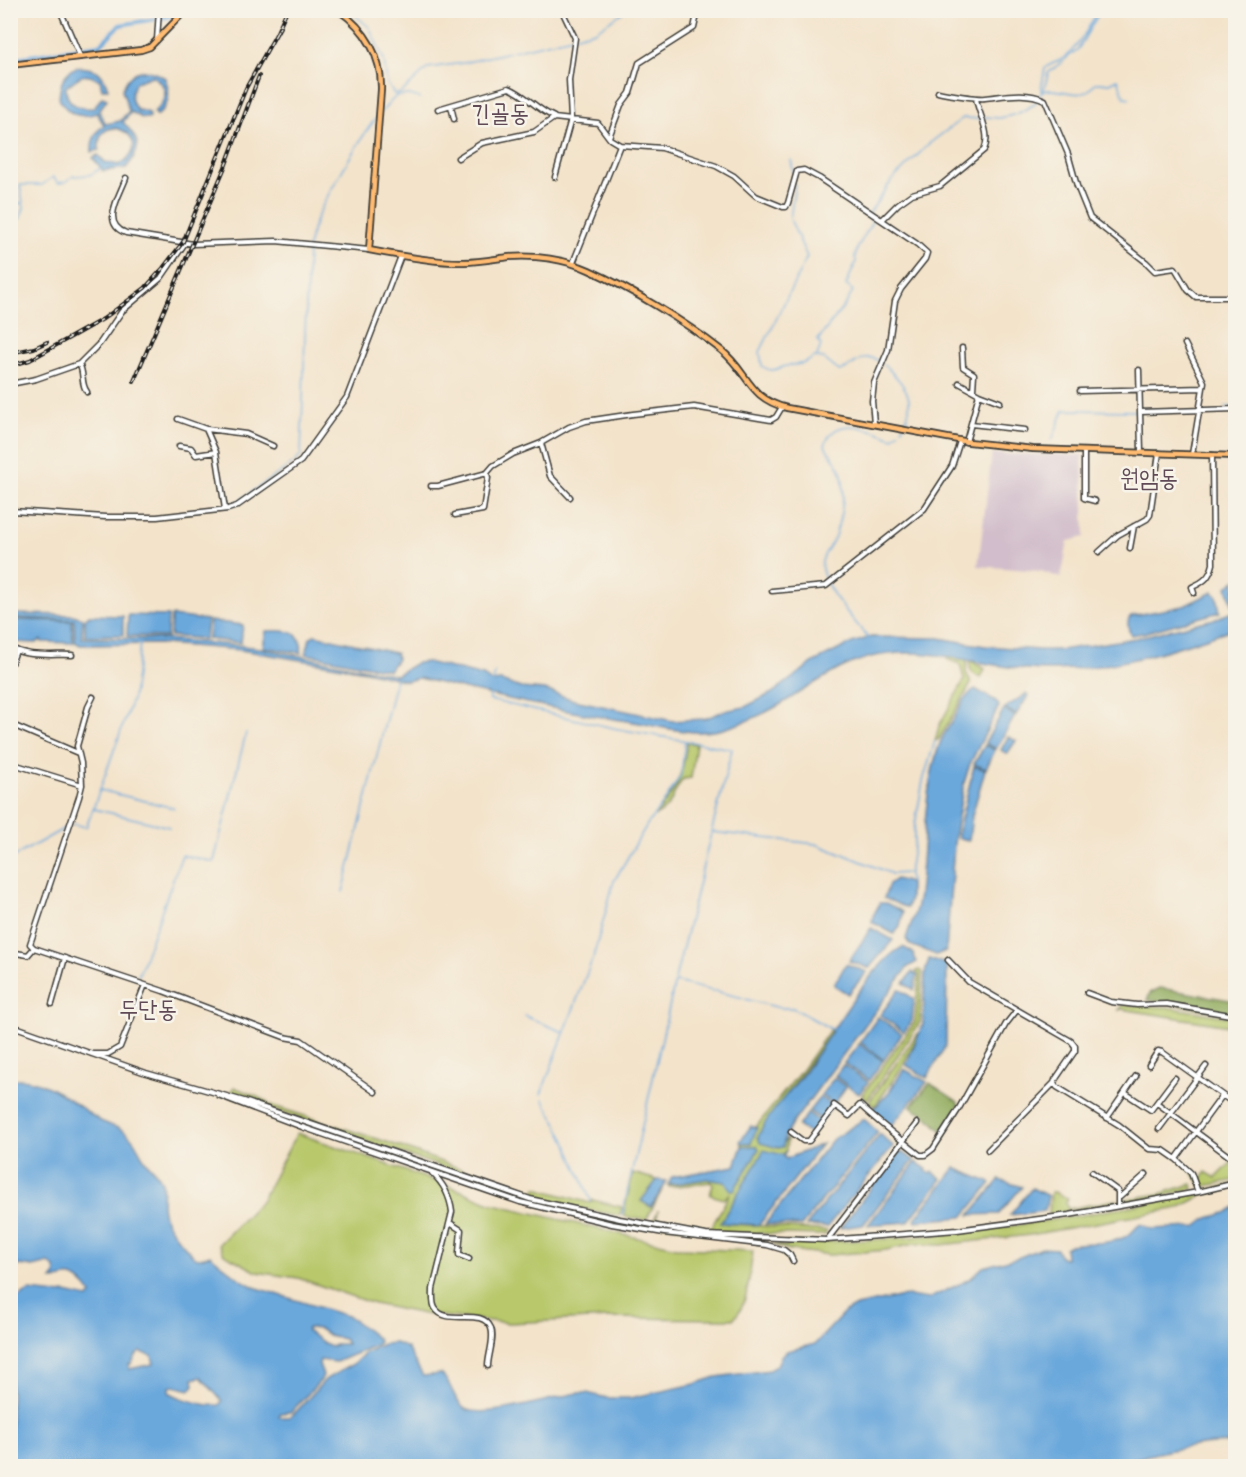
<svg xmlns="http://www.w3.org/2000/svg" width="1246" height="1477" viewBox="0 0 1246 1477" font-family="Delius,'Poor Story',sans-serif">
<rect width="100%" height="100%" fill="#f7f3e8"/>
<filter id="ink" filterUnits="userSpaceOnUse"><feTurbulence type="fractalNoise" baseFrequency=".0167" numOctaves="2"/><feDisplacementMap in="SourceGraphic" scale="12" xChannelSelector="R" yChannelSelector="G"/><feConvolveMatrix kernelMatrix="1 2 1 2 8 2 1 2 1" color-interpolation-filters="sRGB"/></filter>
<filter id="wash" filterUnits="userSpaceOnUse"><feTurbulence type="fractalNoise" baseFrequency=".008" numOctaves="4" result="noise"/><feDisplacementMap in="SourceGraphic" scale="24" xChannelSelector="R" yChannelSelector="G"/><feGaussianBlur stdDeviation="1.35" result="paint"/><feColorMatrix in="noise" values="0 0 0 0 0 0 0 0 0 0 0 0 0 0 0 0 0 1.4 0 .05"/><feComposite in="paint" operator="in"/></filter>
<g filter="url(#wash)">
<rect width="100%" height="100%" fill="#f3e3ca"/>
<path fill="#d1bdcb" d="M992 454 1082 455 1085 537 1068 541 1061 578 1041 571 978 566Z"/>
<path fill="#b8c86a" stroke="#6a7243" stroke-width="1.5" d="M948 656 967 659 966 672 971 684 939 739 935 741 939 726 964 680 960 664 947 659Z
M970 660 985 669 981 678C972 675 968 670 970 660Z
M687 742 696 744 691 778 683 779C670 795 675 806 655 816 676 790 683 776 687 742Z
M919 970 922 972 920 1022 868 1099 866 1100 862 1095 915 1022 919 976 916 971Z
M1123 1005 1166 1007 1235 1018V1027L1121 1009 1118 1011Z
M830 1030 832 1032 763 1127 760 1132 761 1143 779 1148 787 1139 786 1151 721 1223 827 1231 825 1235 710 1232 655 1223V1218L658 1210 657 1219 711 1228 730 1193 724 1199 710 1195 713 1184 712 1182 669 1187 668 1185C686 1182 712 1174 728 1184L757 1146H742L741 1143H751L755 1128 801 1071Z
M917 1034H919L900 1070 875 1106 869 1102Z
M234 1087 267 1101V1104L390 1143 488 1179 490 1177 517 1185V1188L534 1193 536 1188 590 1203 593 1200 622 1207 620 1216 557 1204 489 1183 230 1095Z
M297 1133 452 1187 490 1203 680 1248 753 1251C749 1272 750 1304 733 1319L609 1318 509 1323 424 1314 374 1304 298 1278 257 1272 224 1254 219 1244 261 1201Z
M1233 1161 1235 1162V1180L1201 1187 1192 1171 1202 1178 1206 1172 1216 1178Z
M633 1173 657 1180 641 1201 651 1207 665 1185 646 1220 625 1217 624 1212Z
M1192 1184 1193 1189 1159 1197 1121 1203 1120 1200 1159 1194Z
M1235 1184V1187L1203 1195 1179 1208 1030 1235 941 1245 914 1244 886 1250 830 1255 790 1250 769 1244 787 1246V1242C934 1243 1092 1217 1235 1184Z
M1051 1192H1055L1068 1199 1066 1203 1068 1209 1116 1200V1203L1049 1214Z"/>
<path fill="#92ac5e" stroke="#57643d" stroke-width="1.5" d="M1160 988 1235 1001V1014L1147 1000 1150 993Z
M930 1083 957 1101 959 1105 942 1131 921 1111 918 1112 911 1106Z"/>
<path fill="#6aa8dc" stroke="#43627c" stroke-width="1.5" fill-rule="evenodd" d="M77 67C96 68 102 70 108 89H102L100 80C83 71 80 76 66 87 65 103 79 110 94 108L102 97 107 99 99 111 106 124 120 121 129 111 122 90C131 68 145 66 165 78 171 94 170 104 157 116L154 112C168 99 170 86 152 76L136 82C130 93 129 101 138 111L140 110 149 113 150 118H142L131 112 123 122C140 140 143 148 126 168L103 171 93 158 98 155 105 162 119 165C162 140 96 105 99 150L92 152C91 141 95 132 104 125L97 113C79 119 69 115 59 99 60 85 63 72 77 67Z
M1235 580V605L1233 606 1227 587Z
M1213 592 1217 596 1220 612 1143 633 1131 635C1128 630 1126 620 1131 616L1184 606Z
M1235 611V628C1170 651 1098 675 1028 669 981 666 937 649 889 654 852 657 822 679 791 698 772 710 751 720 730 727 695 739 662 726 627 721 557 711 488 695 419 678L407 681 366 671 241 650 164 644 80 645 75 642 74 620 10 618 11 614 73 615 83 618 82 638 167 639 233 645 260 648 396 675 416 663 427 662 483 676 492 682 501 681 521 688 545 690 574 700 673 721 686 720 704 719 724 711 745 707 772 693 814 662 852 643 871 637 939 638 985 646 1039 650H1061L1136 638 1214 619Z
M89 615 123 616V635L85 636V619Z
M128 615 168 616 167 637 127 636Z
M171 616 207 620 205 639 170 636Z
M11 620 72 621 73 643 42 642 41 640 36 643 12 642Z
M210 621 243 625 241 643 208 639Z
M266 631C284 630 305 629 301 653L263 647Z
M314 635 396 653 397 659 389 670 306 654 310 638Z
M975 689 996 701 999 706 970 764 964 783 955 833 946 951 936 955 910 945 906 939C910 925 918 909 919 894 925 845 923 791 940 743 944 733 951 724 956 715 961 705 966 695 975 689Z
M1026 694 1028 696 1016 715 1005 708Z
M1004 709 1015 716 996 749 985 743Z
M1008 737 1016 741 1007 754 1001 750Z
M985 745 995 750 986 769 974 764Z
M974 766 985 770 972 816 969 840 958 838V831Z
M896 879 910 883V899L907 908 884 898 889 884Z
M880 903H886L903 912 900 927 894 934 872 922 873 916Z
M871 928 893 940 869 968 849 961Z
M903 947 912 952 917 962 908 967 792 1124 785 1136 783 1147 778 1148 760 1143 758 1137C768 1113 788 1094 804 1073 826 1043 872 961 903 947Z
M929 959 947 964 946 1045 927 1078 906 1065 923 1024 925 973Z
M846 964 867 972 848 994 834 985Z
M912 972 917 975 914 990 904 983Z
M899 989 914 999 912 1021 904 1032 880 1015Z
M878 1017 902 1034 884 1060 860 1042Z
M859 1044 883 1061 869 1080 844 1063Z
M843 1065 868 1082 859 1094 835 1076Z
M904 1069 927 1082 889 1129 871 1112 889 1092Z
M834 1078 846 1087 834 1104 821 1095Z
M17 1079C48 1079 74 1104 99 1120 107 1125 117 1126 124 1131 136 1139 138 1151 146 1161 152 1170 159 1172 162 1183 164 1194 160 1205 164 1216 170 1230 184 1247 195 1257L200 1258 210 1255 240 1279 254 1287 350 1317 378 1339 379 1342 376 1345 336 1362 320 1360 319 1364 323 1375 321 1380 291 1412 281 1413 279 1416 280 1417H289L294 1414 326 1379 353 1364 365 1353 383 1344 396 1343 407 1348 423 1376 441 1374C452 1382 453 1400 464 1408 482 1421 556 1396 579 1393H587L607 1398H630L695 1384 716 1377 770 1370 777 1366 781 1356 787 1351 815 1344 845 1312 856 1306 899 1297 909 1296 928 1299 970 1279 983 1267 1020 1257 1041 1248 1057 1249 1061 1257 1066 1258 1065 1248 1070 1245C1088 1242 1110 1245 1127 1236 1133 1233 1135 1227 1141 1224L1152 1229 1195 1227 1208 1218 1226 1213 1235 1207V1443C1193 1443 1150 1454 1109 1466H11V1286L16 1289V1299L29 1291 58 1294 66 1293 88 1298 91 1294C87 1287 76 1275 67 1277 61 1278 57 1280 52 1280L56 1275 55 1268 49 1263 33 1267 20 1265 11 1269 10 1080ZM308 1328 319 1329 332 1337 344 1339 347 1344H338L330 1347 307 1331ZM141 1352 152 1356 154 1364 129 1369V1365L132 1363 137 1354ZM201 1377 222 1401 219 1405C208 1407 180 1399 169 1392L170 1387 173 1386 190 1390 194 1385 193 1379Z
M820 1097 832 1106 822 1120 809 1111Z
M808 1113 820 1122 811 1135 798 1126Z
M864 1119 878 1132 801 1226 765 1224 833 1139Z
M751 1126 757 1128 751 1143H741L740 1141Z
M880 1134 893 1146 827 1227 806 1226Z
M822 1144 759 1225 720 1223 764 1150 783 1155 786 1151 784 1156 786 1159Z
M742 1146H757L759 1149 734 1190H731L725 1182 707 1179 668 1185 672 1177 735 1166Z
M900 1151 914 1160 863 1225 840 1228Z
M916 1162 927 1169 926 1171 931 1174 933 1172 942 1179 908 1222 868 1225Z
M955 1168 991 1183 963 1217 916 1221 915 1219Z
M657 1180 666 1181 665 1185 651 1207 641 1201Z
M999 1180 1022 1187 999 1214 970 1215Z
M1032 1188 1048 1196 1045 1211 1010 1215Z"/>
<g fill="none" stroke-linecap="round" stroke-linejoin="round">
<path stroke="#6aa8dc" stroke-width="1.5" d="M349 10 369 27 384 60 387 83 394 94 401 93 428 68 463 63 572 37
M1098 10C1089 27 1080 45 1065 57 1059 62 1051 63 1045 68L1041 90 1042 92C1053 85 1079 100 1089 90 1092 88 1093 85 1095 83H1110L1118 79 1124 97 1130 98
M10 21 14 38 10 47
M576 36 595 31 626 10
M382 111 396 96 410 95 419 98
M791 160 794 176
M795 184 790 219 807 257 760 352 762 366C774 375 779 366 791 365 801 364 806 364 814 357L824 359 839 371C856 367 861 350 881 362
M10 204 22 203
M10 220 20 219 24 208 20 185H42L53 177 58 183 66 182 73 176 90 175 101 168
M817 356 821 345 818 340 847 302 853 291 846 285 856 262 855 256 858 247 872 222 868 215 892 180 930 143 963 118 982 119 985 117 1000 118 1017 114 1035 104 1045 86 1048 73 1078 49 1101 10
M884 365C906 385 918 400 902 428
M1225 407H1236
M1052 440 1064 410 1139 411
M227 506 236 503 295 462 301 455 308 248C313 219 327 197 342 171 353 152 363 134 377 117
M868 638C854 619 826 592 822 569 819 558 831 546 835 536 841 517 847 492 841 472 839 462 829 455 825 445 835 413 872 430 893 438L899 432
M493 683 495 673
M491 693 489 700 618 729 732 749 675 979
M100 790 174 808
M94 809 169 827
M73 824 86 827 93 809 133 697 140 644
M712 832 816 844 841 854
M843 854 892 874 909 873 914 842V830L923 781 935 741
M10 859 65 828
M214 861 246 733
M909 875 910 883
M343 892 396 679
M593 958 614 881 648 823 666 799 681 775 685 741
M138 976 182 855 214 862
M676 982 713 991
M715 991 743 998
M745 999 780 1008H793L833 1030
M525 1016 563 1032
M541 1094 592 960
M543 1099 564 1137 591 1201
M622 1215 675 981"/>
<path stroke="#6aa8dc" stroke-width="4" d="M162 18 172 16 178 10
M10 59 100 45 120 25 155 19"/>
</g>
</g>
<g filter="url(#ink)">
<g fill="none" stroke-linecap="round" stroke-linejoin="round">
<defs>
<path id="minor" d="M60 10 80 56
M157 40 159 10
M938 92C946 94 978 99 985 98 1005 96 1026 91 1045 100L1068 154 1077 186 1090 218 1146 262 1155 271 1175 268 1188 290 1196 297H1236
M451 106 454 119
M438 109 509 88C525 94 536 109 554 117
M609 137 621 105 630 93 639 63 694 28 698 10
M458 158 482 143 534 132 554 118 598 123 610 139 620 145 662 148 716 166 734 176 756 196 783 207H786L788 203 797 171 804 170 819 178 917 244 927 253 925 259 901 289 895 301 888 350 874 383 872 401 874 423
M555 177 571 119 569 80 575 38 564 15V10
M126 178C120 195 100 224 126 233L193 244 276 241 369 250
M882 220 898 204 912 194 940 186 984 150C992 133 978 114 976 98
M573 263 620 145
M1231 296 1236 287
M1185 344 1204 382 1192 454
M962 348 963 367 974 374 973 390
M79 364C85 373 80 383 87 392
M1139 370 1141 452
M959 383 979 394 1000 402
M10 384 36 379 79 364 100 343 122 311 161 278 185 243
M1080 391 1203 388
M1140 412 1236 409
M178 419 206 429 216 452 225 509
M971 424 1025 430
M207 429 246 434 273 446
M966 442 979 394
M541 443 550 476 570 497
M179 446 191 448 196 455 216 452
M1084 451V498L1095 501
M431 486H438L487 473 493 466 513 454 541 443 569 427 586 421 633 414 694 407 771 420 776 417 782 407
M12 511 105 517H157L228 509 237 506 301 461 347 397 401 256
M455 515 483 510 488 478 487 473
M1130 548 1134 526
M1099 552 1118 535 1147 519 1150 515 1159 453
M772 591 826 586 924 509 952 466 960 441
M1194 593 1192 587C1204 582 1210 577 1213 564L1212 455
M10 647C26 658 53 654 72 655
M10 666 16 651
M93 697 88 707 77 746 81 763 82 785 79 797 30 944 34 948 163 991 284 1037 301 1040 375 1092
M10 724 78 753
M10 763 82 785
M10 952 28 955 34 948
M948 960 969 982 1071 1041 1075 1046V1051L1055 1080 1054 1083 1057 1087 1119 1125 1149 1149 1163 1150 1176 1159 1191 1173 1198 1192
M1087 993 1111 1002 1137 1005 1166 1004 1236 1016
M52 1004 65 958
M10 1025 146 1073 244 1101 530 1199 620 1219 706 1235 827 1240 957 1230 1069 1215 1198 1192 1236 1183
M92 1054H108L120 1047 145 985
M1149 1065 1158 1051 1162 1052 1236 1105
M1125 1093 1151 1110 1175 1078
M218 1095 302 1127 520 1202 612 1224 664 1233 767 1245 784 1250 790 1255 793 1261
M1157 1103 1234 1160 1236 1157
M834 1105 849 1116 860 1105C879 1123 899 1138 920 1155H925L933 1149 958 1110 1006 1024 1017 1010
M1107 1118 1136 1076
M1159 1129 1206 1066
M791 1132 803 1141H809L835 1106
M988 1150 1054 1083
M1176 1159 1222 1096
M1092 1172 1118 1191V1206
M432 1173C444 1184 450 1196 452 1212L433 1289C433 1295 432 1303 435 1308 446 1327 482 1306 491 1328 495 1339 488 1355 488 1366
M1120 1197 1146 1174
M450 1223 461 1230 459 1252V1255L469 1259
M827 1240 917 1123"/>
<path id="major" d="M338 10C366 29 382 57 381 90L369 250C395 255 438 263 464 262 479 262 494 259 509 257 535 255 565 259 589 270 631 289 684 321 721 350 749 372 747 398 787 408L969 442 1033 449 1236 456
M10 65 141 50 150 47 186 10"/>
</defs>
<use href="#minor" stroke="#3c3a36" stroke-width="7"/>
<use href="#major" stroke="#3c3a36" stroke-width="8"/>
<use href="#minor" stroke="#fff" stroke-width="4"/>
<use href="#major" stroke="#ffbb71" stroke-width="4.5"/>
<defs>
<path id="rail" d="M276 34 287 10
M10 353 34 348 47 342
M10 366 30 360 103 319 145 288 163 268 183 242 246 88 280 27
M134 381 225 167 259 76"/>
</defs>
<use href="#rail" stroke="#1c1c1c" stroke-width="4"/>
<use href="#rail" stroke="#f7f3e8" stroke-width="1.5" stroke-dasharray="4.5" stroke-linecap="butt"/>
</g>
</g>
<g text-anchor="middle" stroke-width="5" stroke-linejoin="round" paint-order="stroke">
<g font-size="24" fill="#5f4a56" stroke="#f7f3e8">
<text x="500" y="121">긴골동</text>
<text x="1149" y="486">원암동</text>
<text x="148" y="1017">두단동</text>
</g>
</g>
<rect width="1246" height="1477" fill="none" stroke="#f7f3e8" stroke-width="36"/>
</svg>
